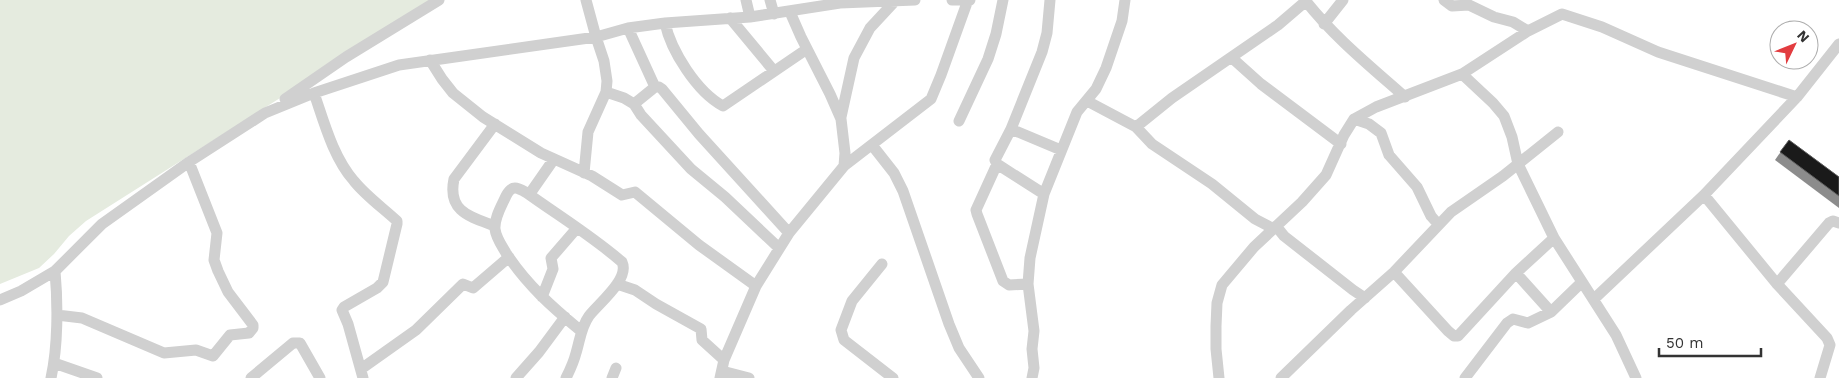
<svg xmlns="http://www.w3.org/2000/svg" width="1839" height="378" viewBox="0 0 1839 378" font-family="'Work Sans',sans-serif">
<rect width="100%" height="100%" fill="#fff"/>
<path fill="#e5ebdf" d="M0 0H435L86 221 69 236 54 254 39 268 0 284Z"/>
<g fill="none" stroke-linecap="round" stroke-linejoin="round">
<path stroke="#d0d0d0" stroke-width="11" d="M746 0 750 17
M770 0 774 14
M952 0H970
M1305 0C1334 37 1370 66 1405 97
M1444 0 1452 6 1469 5 1494 17 1513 22 1528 31
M730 18 774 71
M665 23C671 51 697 92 723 106L807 49
M1324 24 1343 0
M628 28 655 87
M1232 58 1261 84 1341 144
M430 60 442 79 453 93 483 117 541 153 592 176 622 195 635 192 699 245 756 286
M1462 74 1493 103 1504 116 1512 137 1518 164 1554 238 1616 335 1636 378
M606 92 624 98 634 104 655 87H659L662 89 699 134 789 233
M314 93C324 122 333 157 354 181 366 196 383 208 397 221V224L383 282 377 288 344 307 342 310 348 324 363 378
M285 99 346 57 439 0
M1087 101 1136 127 1152 144 1212 184 1255 219 1274 229
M634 104 641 115 691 169 725 197 779 248
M841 117 854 58 870 28 896 0
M1354 119 1369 124 1381 133 1389 155 1417 187 1431 216 1438 224
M959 121 988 59 996 34 1003 0
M495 124 454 179C447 212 471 217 495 226
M1136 127 1172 98 1278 25 1306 1
M1011 129 1061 150
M872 145 894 173 903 191 949 324 959 348 979 378
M554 159 531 192 527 193C518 188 512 184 506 196 502 205 494 218 495 229 496 238 502 246 506 253 527 285 552 307 581 331
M997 164 976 210 977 214 1003 281 1009 285 1028 284
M844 166 931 99 941 75 968 0
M584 173 588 132 606 92 607 81 604 61 596 37 586 0
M527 193C559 216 592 236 622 262 630 279 599 303 589 316 581 327 580 340 576 353 574 361 570 370 566 378
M1044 194 997 164 995 160 1011 129 1042 52 1047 33 1050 0
M1704 195 1777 284 1827 338 1830 345 1820 378
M1276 226 1284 236 1353 290 1365 298
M882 264 852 301 841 330 844 340 893 378
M1394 272 1448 331 1454 336H1458L1516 273 1554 238
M1516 273 1551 312
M617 284 635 290 656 304 701 329 702 340 724 360
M1777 284 1829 223 1833 221 1839 223
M542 297 553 269 551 258 577 228
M1594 299 1704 195 1797 97 1839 44
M0 300 21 291 55 271 102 224 189 162 265 113 314 93 399 65 596 37 628 28 665 23 750 17 840 3 915 0
M57 315 82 318 164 353 196 350 213 356 230 335 249 333 253 328V325L228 292 218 271 214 260 217 233 189 162
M54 363 97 378
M361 369 416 330 463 284 473 288 509 257
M722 371 749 378
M51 378C58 346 58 304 55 271
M251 378 293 343H300L320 378
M516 378 539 352 565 317
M612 378 616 368
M720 378 724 360 756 286 789 233 844 166 845 153 841 119 830 94 801 37 790 12
M1032 378 1034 368 1032 349 1034 331 1028 284 1030 258 1044 194 1077 112 1096 89 1106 68 1122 21 1125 0
M1219 378 1216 349V326L1217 303 1222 285 1254 247 1302 202 1326 175 1344 135 1354 119 1376 107 1462 74 1528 31 1562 14 1602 27 1658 52 1797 97
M1281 378 1351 310 1394 272 1451 212 1503 176 1558 132
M1465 378 1507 323 1513 319 1528 323 1551 312 1582 282"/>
</g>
<path fill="#8c8c8c" d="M1789 140 1839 177V208L1775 160Z"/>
<path fill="#1a1a1a" stroke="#5f5f5f" d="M1789 140 1839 177V196L1780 152Z"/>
<g transform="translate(1794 45) rotate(47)"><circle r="24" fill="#ffffff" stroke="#adadad"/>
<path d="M0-4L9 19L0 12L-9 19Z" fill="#e23c40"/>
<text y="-8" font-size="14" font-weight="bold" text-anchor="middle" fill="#333333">N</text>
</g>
<path d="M1659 348v8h102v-8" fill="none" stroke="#333333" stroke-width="2.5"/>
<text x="1666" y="348" font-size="15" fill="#333333" stroke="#ffffff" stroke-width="4" paint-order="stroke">50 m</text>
</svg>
